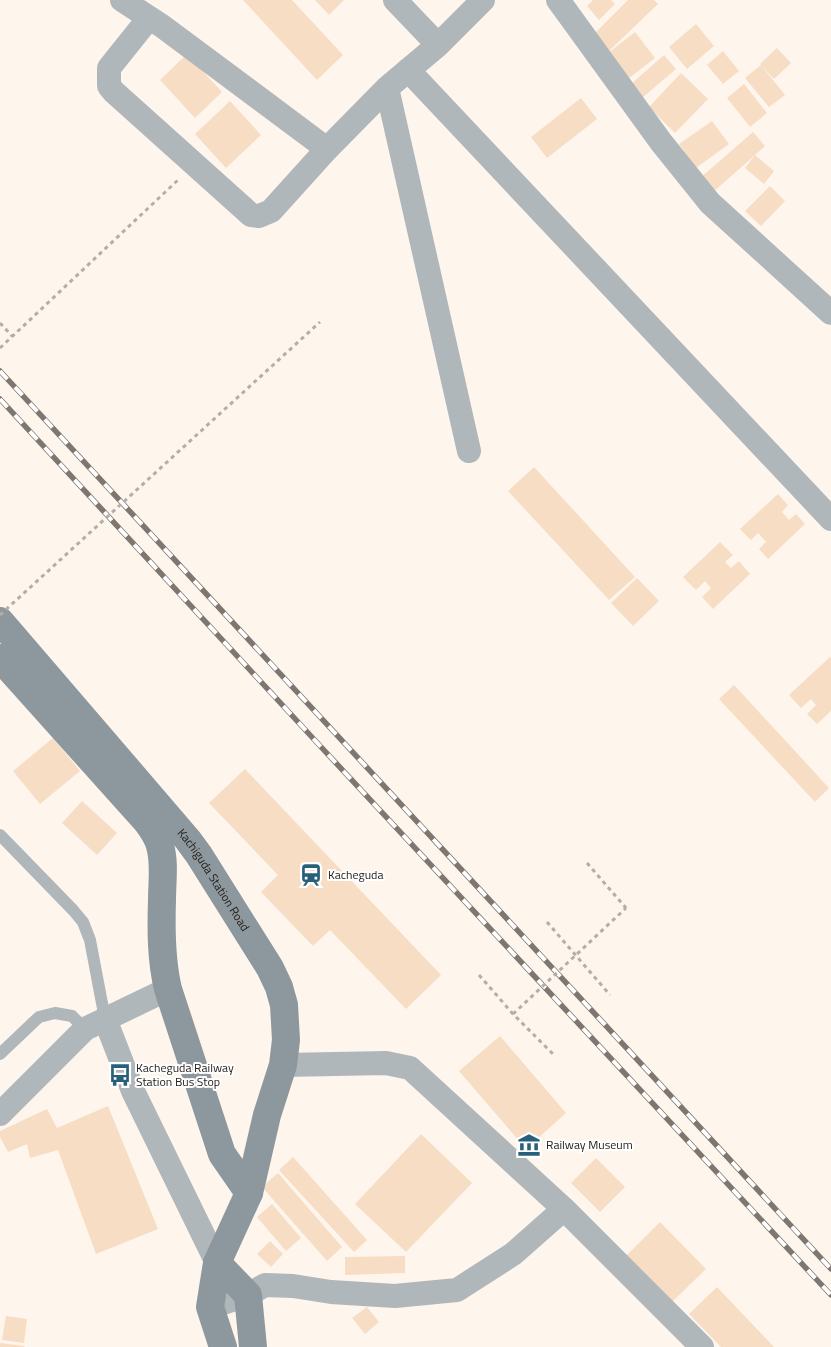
<svg xmlns="http://www.w3.org/2000/svg" width="831" height="1347" viewBox="0 0 831 1347" font-family="'Titillium Web',sans-serif">
<rect width="100%" height="100%" fill="#fef5ed"/>
<path fill="#f6ddc4" d="M243 0H292L343 55 317 80Z
M315 0H344L329 15Z
M593 0H611L615 4 599 20 587 6Z
M628 0H654L658 4 609 51 593 35Z
M696 24 714 46 687 69 669 47Z
M635 32 655 58 628 79 608 53Z
M777 48 791 63 774 79 760 64Z
M723 51 739 71 723 84 707 65Z
M187 54 222 92 195 118 160 80Z
M664 55 676 69 642 98 631 84Z
M761 65 785 95 769 107 745 78Z
M681 73 708 99 675 133 649 107Z
M744 84 767 113 750 127 727 98Z
M581 98 597 119 547 158 531 137Z
M230 101 261 135 226 168 195 134Z
M712 121 729 144 696 168 679 144Z
M753 132 765 146 712 193 699 179Z
M755 155 774 171 764 184 745 168Z
M770 186 785 201 761 226 745 211Z
M534 467 635 577 609 600 508 491Z
M778 494 788 505 782 512 789 520 796 514 805 524 768 559 759 549 766 542 758 533 751 540 740 529Z
M720 542 733 555 725 562 731 568 739 561 750 574 713 609 702 597 711 588 705 581 696 590 683 577Z
M637 578 659 601 633 626 611 603Z
M830 657 831 658V711L817 724 807 714 816 705 811 699 801 708 789 695Z
M734 685 829 788 815 802 719 699Z
M53 738 80 771 40 804 13 771Z
M245 769 441 975 406 1009 330 930 313 946 261 892 278 875 209 803Z
M82 801 117 833 97 855 62 823Z
M500 1036 566 1113 526 1149 459 1071Z
M108 1106 158 1229 96 1254 58 1150 30 1158 27 1144 8 1152 0 1137V1131L47 1109 57 1128Z
M421 1134 472 1183 406 1252 355 1204Z
M293 1157 367 1240 354 1252 279 1170Z
M596 1158 625 1187 600 1212 571 1183Z
M278 1173 342 1247 327 1261 262 1187Z
M272 1204 301 1238 286 1251 257 1217Z
M660 1222 706 1269 671 1303 625 1257Z
M270 1241 283 1254 271 1267 257 1254Z
M405 1256V1273L345 1275V1257Z
M717 1287 774 1347H721L689 1314Z
M367 1307 379 1322 365 1334 352 1318Z
M6 1316 27 1319 24 1343 2 1340Z
M0 1343 25 1346 24 1347H0Z"/>
<g fill="none" stroke-linecap="round" stroke-linejoin="round">
<path stroke="#b5ada6" stroke-width="3" stroke-dasharray="4 4" stroke-linecap="butt" d="M0 323 12 336
M0 348 178 180
M587 863 626 908
M547 922 610 995
M479 975 513 1014 555 1056"/>
<path stroke="#afb7bb" stroke-width="12" d="M0 835 73 910 83 922 90 940 105 1019
M0 1054 39 1017 55 1013 72 1016 85 1029"/>
<path stroke="#afb7bb" stroke-width="24" d="M122 0 162 26 327 149
M395 0 438 45
M558 0 661 142 710 203 831 313
M149 18 109 68V86L114 92 251 215 259 216 271 211 327 149 387 88 438 45 483 0
M408 70 831 519
M387 88 469 451
M105 1019 133 1091 217 1263
M283 1065 386 1063 410 1068 564 1209 702 1347
M0 1114 85 1029 168 989
M210 1307 248 1295 265 1285 293 1286 331 1292 395 1296 457 1290 513 1254 564 1209"/>
<g stroke="#8c989e" stroke-width="28">
<path id="s1" d="M0 621 188 840 199 855 270 968 279 987 284 1005 286 1040 283 1065 267 1115 249 1193 217 1263 210 1307 223 1347"/>
<path d="M0 658 147 822C152 829 158 837 160 846 165 862 162 882 162 900 161 930 161 960 168 989L222 1154 249 1193"/>
<path d="M217 1263 248 1295 253 1347"/>
</g>
<defs>
<path id="rail" d="M0 371 831 1269
M0 399 322 748 831 1295"/>
</defs>
<use href="#rail" stroke="#7e7771" stroke-width="5.5"/>
<use href="#rail" stroke="#fff" stroke-width="4" stroke-dasharray="11" stroke-linecap="butt"/>
<path stroke="#b5ada6" stroke-width="3" stroke-dasharray="4 4" stroke-linecap="butt" d="M0 615 320 322
M513 1014 626 908"/>
</g>
<defs>
<symbol id="station-bare" viewBox="-9 -9 18 18"><path d="M-3-6H3Q5-6 5-4V2Q5 4 3 4L4.5 6H3L1.5 4h-3L-3 6H-4.5L-3 4Q-5 4-5 2V-4Q-5-6-3-6ZM-3.5-4v3h7v-3ZM-3.5 1v1.5H-2V1ZM2 1v1.5H3.5V1Z" fill="#28607a" stroke="#fff" stroke-width="2.5" paint-order="stroke"/></symbol>
<symbol id="bus-bare" viewBox="-9 -9 18 18"><path d="M-5-6H5V4H4V6H2V4H-2V6H-4V4H-5ZM-3.5-4V0h7V-4ZM-3.5 1.2v1.5H-2V1.2ZM2 1.2v1.5H3.5V1.2Z" fill="#28607a" stroke="#fff" stroke-width="2.5" paint-order="stroke"/></symbol>
<symbol id="museum-bare" viewBox="-9 -9 18 18"><path d="M0-6L6-3V-2H-6V-3ZM-5-1h2V3h-2ZM-1-1h2V3h-2ZM3-1h2V3H3ZM-6 4H6V6H-6Z" fill="#28607a" stroke="#fff" stroke-width="2.5" paint-order="stroke"/></symbol>
</defs>
<g fill-rule="evenodd">
<use href="#station-bare" x="295" y="859" width="32" height="32"/>
<use href="#bus-bare" x="104" y="1059" width="32" height="32"/>
<use href="#museum-bare" x="513" y="1129" width="32" height="32"/>
</g>
<g text-anchor="middle" stroke-width="4" stroke-linejoin="round" paint-order="stroke">
<g font-size="12" fill="#28221d" stroke="#fff" text-anchor="start">
<text x="328" y="879">Kacheguda</text>
<text x="136" y="1072">Kacheguda Railway<tspan x="136" dy="14">Station Bus Stop</tspan></text>
<text x="546" y="1149">Railway Museum</text>
</g>
<g font-size="12" fill="#28221d" stroke="#fff">
<text dy="4" stroke="none"><textPath href="#s1" startOffset="336">Kachiguda Station Road</textPath></text>
</g>
</g>
</svg>
